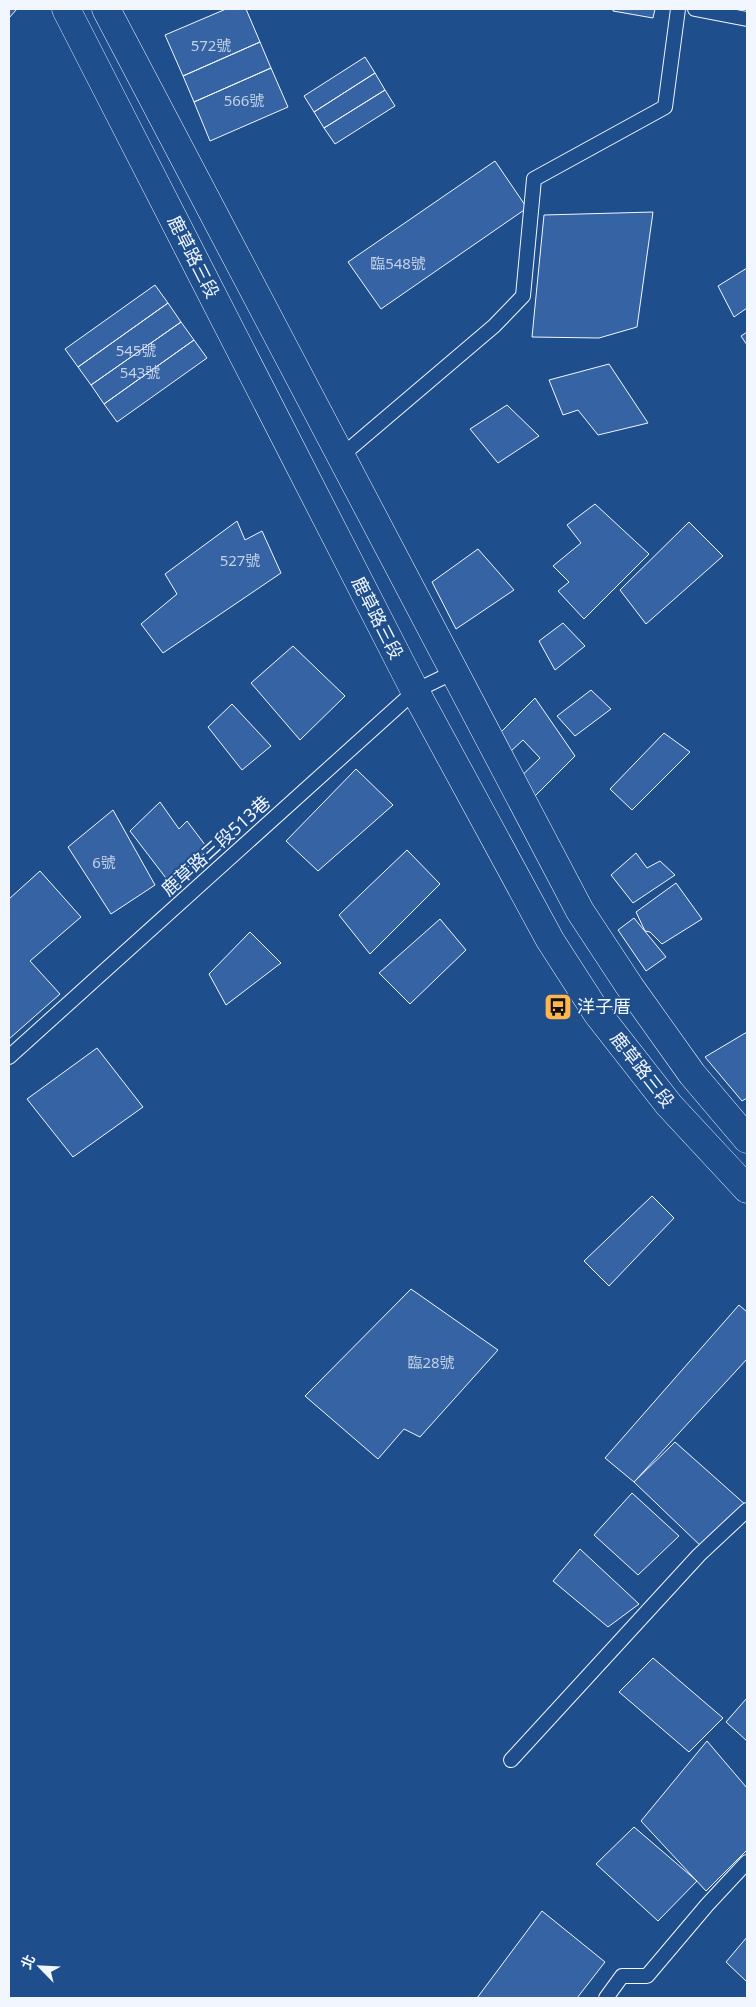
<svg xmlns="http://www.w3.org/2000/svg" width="756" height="2007" viewBox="0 0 756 2007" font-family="'Noto Sans','Noto Sans TC',sans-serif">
<rect width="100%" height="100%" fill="#1f4e8c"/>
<path fill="#3563a3" stroke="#f2f6ff" d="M9 9H17L9 18Z
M226 9H246L260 42 183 76 165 35Z
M613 9H655L653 18 613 11Z
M260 42 271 68 194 102 183 76Z
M365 57 375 73 314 112 304 96Z
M271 68 288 107 210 141 194 102Z
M375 73 385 90 324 128 314 112Z
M385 90 395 106 335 144 324 128Z
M495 161 527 208 381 309 348 262Z
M653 212 637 327 599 338 532 337 544 215Z
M747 268V308L734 317 718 286Z
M155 285 168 303 78 367 65 349Z
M168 303 181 322 91 385 78 367Z
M181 322 194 340 104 404 91 385Z
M747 332V345L741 336Z
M194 340 207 358 117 422 104 404Z
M609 364 648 423 598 435 578 410 563 415 549 380Z
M507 405 539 436 498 463 470 429Z
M595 504 649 554 584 619 558 591 569 582 553 566 581 543 567 525Z
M237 521 245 540 262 531 281 573 163 653 141 624 177 594 165 574Z
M689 522 723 556 646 624 620 590Z
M478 549 514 590 456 629 432 582Z
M563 623 585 646 555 670 539 641Z
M293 646 345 696 300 740 251 683Z
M591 690 611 709 575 736 557 716Z
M535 698 575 756 523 808 511 786 540 758 523 740 498 763 488 745Z
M232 704 271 746 242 770 208 727Z
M664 733 690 752 632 810 610 789Z
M356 769 393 805 318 871 286 841Z
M160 802 179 829 187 821 209 850 169 882 130 831Z
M113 810 155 885 111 914 68 847Z
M407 850 440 884 370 954 339 915Z
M636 853 647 868 660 861 675 875 633 903 611 875Z
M40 871 81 917 30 961 60 994 9 1039V899Z
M676 883 702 919 662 944 650 932 645 931 636 912Z
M634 918 666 957 646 971 618 930Z
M440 919 466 950 410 1004 379 973Z
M250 932 281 963 226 1005 209 974Z
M747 1032V1098L742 1101 705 1057Z
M97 1048 143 1107 73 1157 27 1099Z
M652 1196 674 1218 609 1286 584 1261Z
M411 1289 498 1350 420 1437 404 1429 378 1459 305 1396Z
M739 1305 747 1312V1359L634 1482 605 1458Z
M675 1442 747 1506 704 1549 634 1482Z
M632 1493 679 1536 638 1575 594 1535Z
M580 1549 639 1604 608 1627 553 1581Z
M653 1658 723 1718 689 1752 619 1692Z
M747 1698V1741L726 1722Z
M707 1741 747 1788V1850L706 1891 641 1821Z
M634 1827 697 1881 658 1921 596 1864Z
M542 1911 605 1962 577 1998H477Z
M747 1937V1982L726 1962Z"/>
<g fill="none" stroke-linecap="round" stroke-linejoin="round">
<defs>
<path id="service" d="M695 9 747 19
M340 457 494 326 523 296 534 179 665 107 678 9
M9 1057 415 691 454 672
M511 1760 699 1555 747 1510
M606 1998 622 1976H647L707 1905 747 1862"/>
<path id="primary" d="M66 9 415 691 550 940 597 1013 669 1105 747 1189
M106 9 580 911 630 987 692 1074 747 1139"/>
</defs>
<use href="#service" stroke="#f2f6ff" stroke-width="16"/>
<use href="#primary" stroke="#f2f6ff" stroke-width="29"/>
<use href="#service" stroke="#1f4e8c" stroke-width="14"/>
<use href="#primary" stroke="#1f4e8c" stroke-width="28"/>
</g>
<defs>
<symbol id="bus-square" viewBox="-11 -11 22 22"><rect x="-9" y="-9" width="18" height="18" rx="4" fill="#ffb74d" stroke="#1f4e8c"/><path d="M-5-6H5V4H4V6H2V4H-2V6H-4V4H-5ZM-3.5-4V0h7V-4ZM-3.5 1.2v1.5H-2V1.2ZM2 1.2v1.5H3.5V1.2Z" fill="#111"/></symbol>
</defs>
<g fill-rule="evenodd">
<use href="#bus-square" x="542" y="991" width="32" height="32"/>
</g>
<g text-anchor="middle" stroke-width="4" stroke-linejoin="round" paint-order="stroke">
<g font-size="15" fill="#c3d1e8">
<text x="211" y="51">572號</text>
<text x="244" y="106">566號</text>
<text x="398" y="269">臨548號</text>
<text x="136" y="356">545號</text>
<text x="140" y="378">543號</text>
<text x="240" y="566">527號</text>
<text x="104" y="868">6號</text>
<text x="431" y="1368">臨28號</text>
</g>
<g font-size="18" fill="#f2f6ff" stroke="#1f4e8c">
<text transform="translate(193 257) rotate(63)" y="6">鹿草路三段</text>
<text transform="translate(377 618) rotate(63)" y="6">鹿草路三段</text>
<text transform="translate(216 846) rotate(-42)" y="6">鹿草路三段513巷</text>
<text transform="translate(642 1070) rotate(52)" y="6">鹿草路三段</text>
</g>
<g font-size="18" fill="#f2f6ff" stroke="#1f4e8c" text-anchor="start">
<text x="577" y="1013">洋子厝</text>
</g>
</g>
<rect width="756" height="2007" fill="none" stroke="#f2f6ff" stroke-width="20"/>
<g transform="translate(40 1967) rotate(294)" stroke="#1f4e8c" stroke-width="4" paint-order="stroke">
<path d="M0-4L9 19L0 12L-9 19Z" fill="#f2f6ff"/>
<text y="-8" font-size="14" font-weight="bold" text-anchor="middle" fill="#f2f6ff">北</text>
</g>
</svg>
